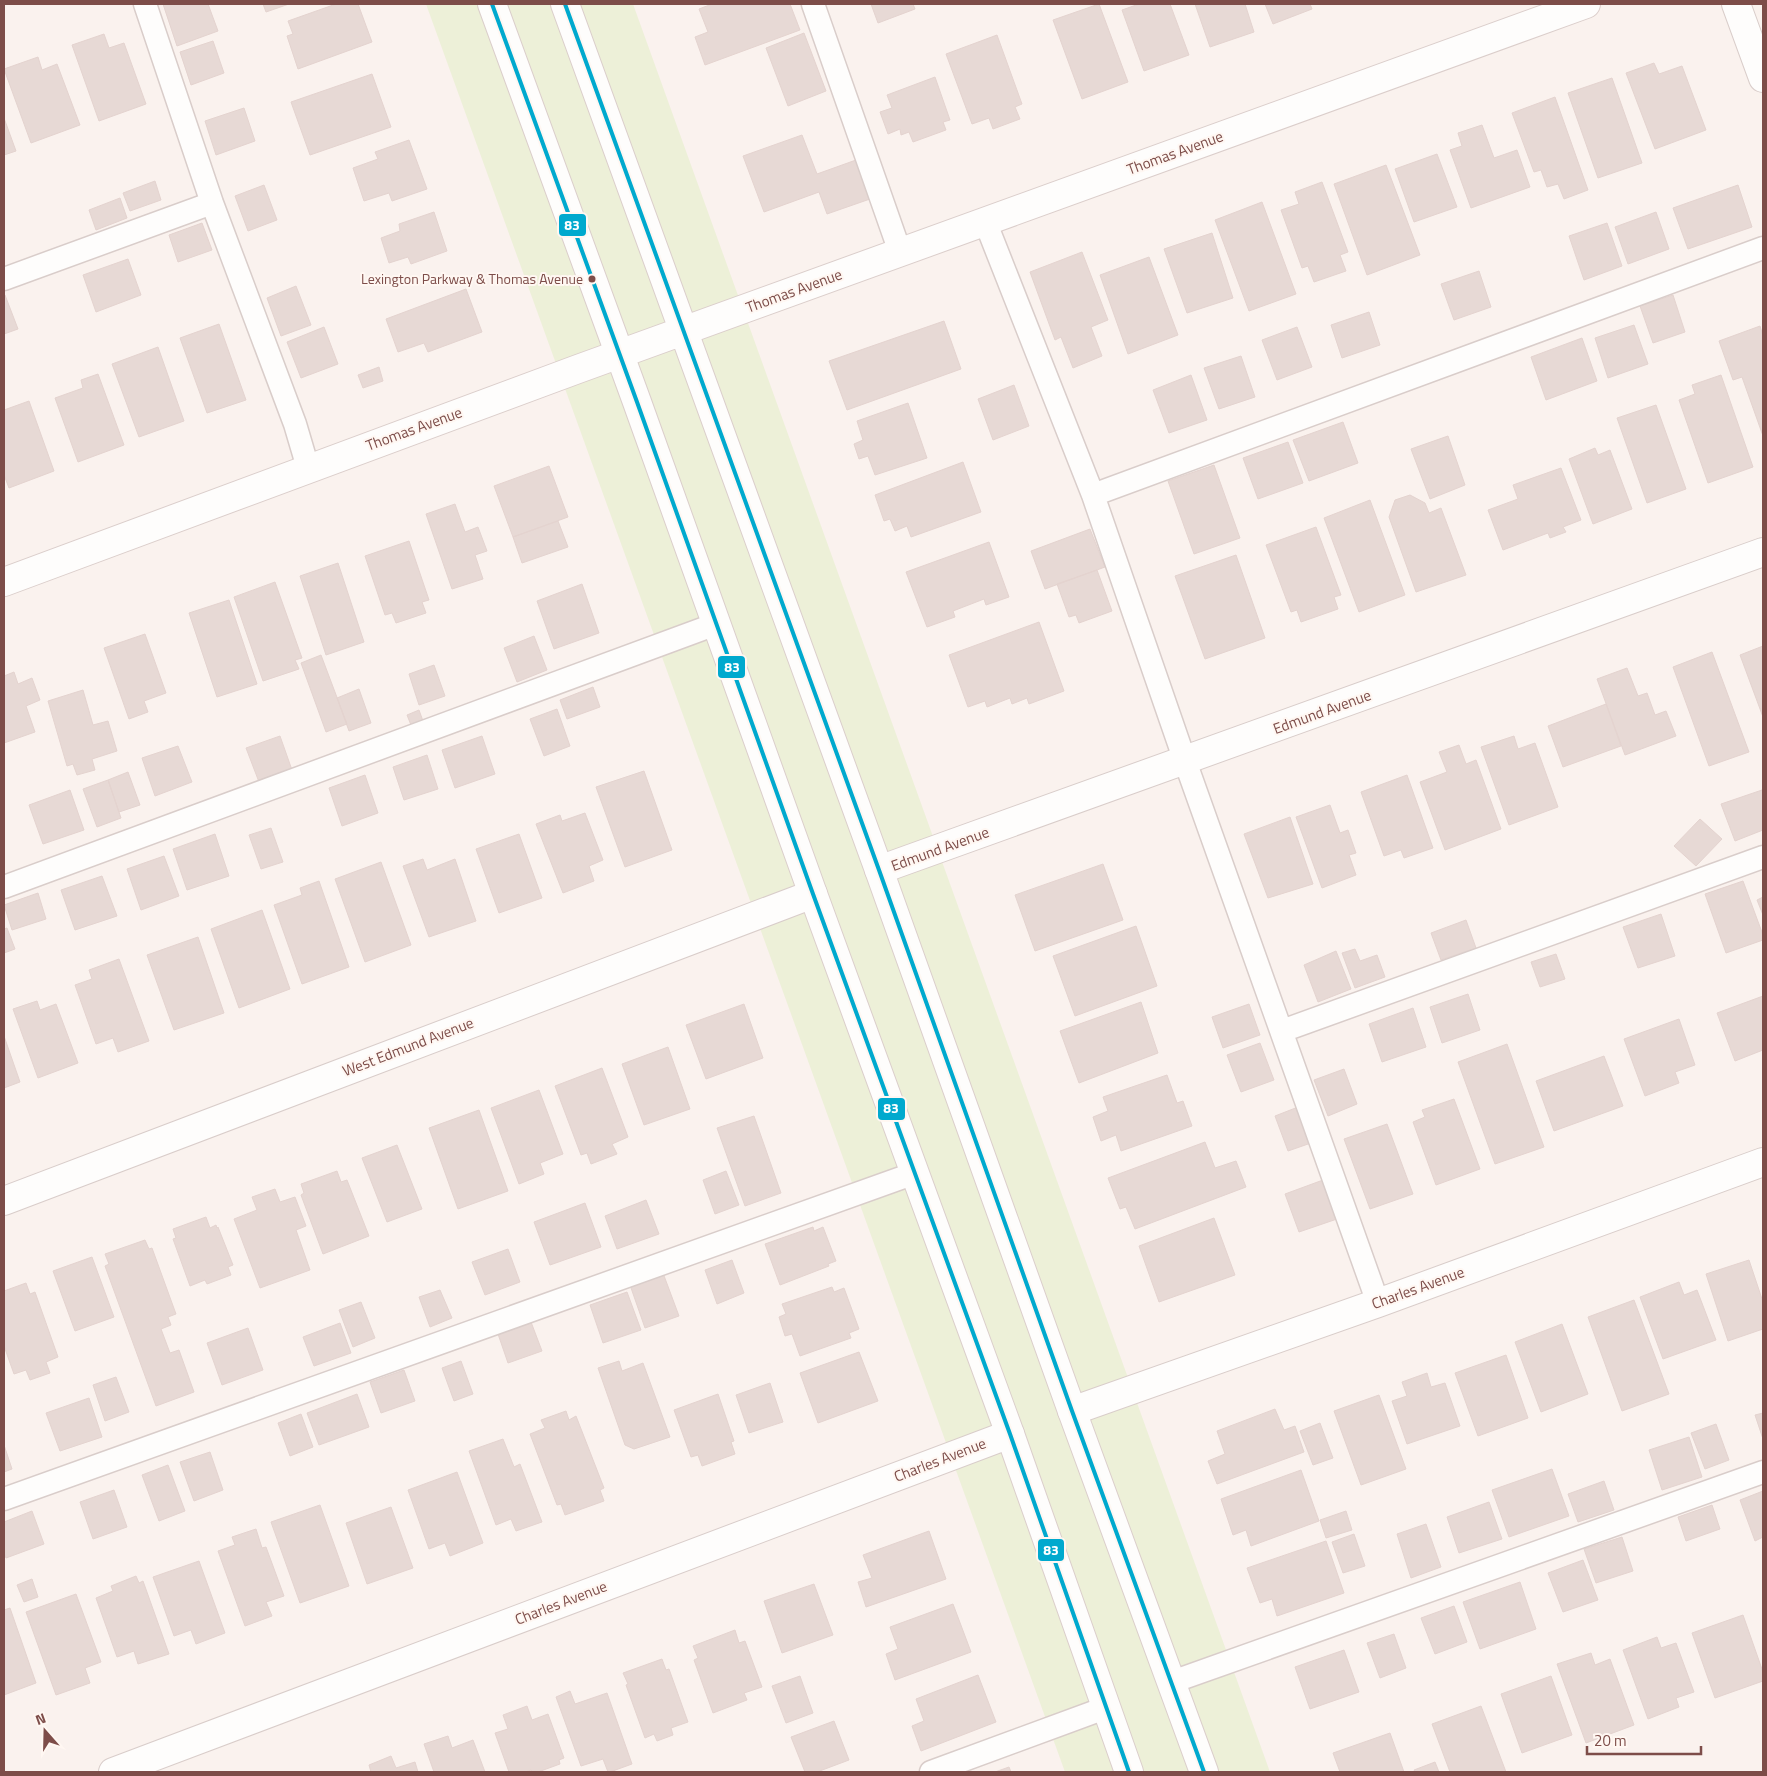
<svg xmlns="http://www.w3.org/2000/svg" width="1767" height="1776" viewBox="0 0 1767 1776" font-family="'Titillium Web',sans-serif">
<rect width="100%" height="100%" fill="#faf2ee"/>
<path fill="#edf0d8" d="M426 4H633L1270 1772H1065Z"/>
<path fill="#e7d9d5" stroke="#e4d3cf" d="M163 4H208L218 31 177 46Z
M263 4H289L266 12Z
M336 4H358L372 42 298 69 287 36 293 34 288 21Z
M712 4H790L800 30 705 65 695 37 708 32 699 9Z
M871 4H913L915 9 878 23Z
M1099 4 1128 82 1082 99 1053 20Z
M1139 4H1170L1189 55 1144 71 1122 10Z
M1195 4H1245L1254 32 1210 47Z
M1265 4H1310L1312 9 1273 24Z
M804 33 826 91 788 106 766 48Z
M104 34 109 48 124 43 146 104 99 121 72 45Z
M997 35 1022 104 1015 107 1020 119 993 129 989 118 972 124 946 54Z
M213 41 224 73 191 85 180 52Z
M38 57 42 70 57 64 80 125 31 143 4 69Z
M1654 63 1659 74 1682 66 1706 130 1655 149 1626 73Z
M372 74 391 127 310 155 291 102Z
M935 77 950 120 943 122 946 130 913 142 909 132 901 135 900 129 888 134 880 112 892 108 887 95Z
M1612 78 1642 163 1598 178 1568 93Z
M1555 97 1588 190 1564 199 1558 184 1547 187 1541 170 1534 172 1512 113Z
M244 108 255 141 216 155 205 121Z
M4 118 16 151 4 155Z
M1482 125 1494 158 1517 150 1530 187 1471 208 1450 150 1462 146 1458 133Z
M802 135 817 174 856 160 870 199 827 214 819 192 764 212 743 156Z
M409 140 427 189 392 201 389 193 364 201 353 168 378 159 375 152Z
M1437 154 1457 207 1414 222 1395 169Z
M1386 165 1420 255 1367 275 1334 184Z
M155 181 161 200 130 211 123 193Z
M1322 182 1348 252 1340 255 1346 271 1314 282 1308 266 1302 268 1281 210 1299 204 1295 192Z
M264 185 277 220 248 231 235 196Z
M1738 185 1752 227 1688 249 1673 208Z
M120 198 127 218 96 230 89 210Z
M1262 202 1296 294 1249 311 1215 220Z
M434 212 447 251 411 264 408 257 389 263 381 238 400 231 399 224Z
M1656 212 1669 249 1628 264 1615 227Z
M202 223 212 250 178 262 169 235Z
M1607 223 1622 266 1584 280 1569 236Z
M1212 233 1233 298 1187 313 1164 249Z
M1082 252 1108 320 1091 327 1102 356 1073 368 1061 337 1055 340 1030 272Z
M1149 257 1178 335 1128 354 1100 275Z
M128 259 141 295 96 312 83 275Z
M1479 271 1491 307 1454 320 1441 284Z
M296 286 311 325 281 336 267 298Z
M466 289 482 332 428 352 424 343 398 352 386 319Z
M4 295H5L18 329 4 334Z
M1673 295 1685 332 1653 343 1640 306Z
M1369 312 1380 345 1342 358 1331 325Z
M944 321 961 369 847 410 829 361Z
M219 324 246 400 207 413 180 338Z
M1634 325 1648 364 1608 378 1595 338Z
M1760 326 1763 336V436L1742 377 1733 380 1719 341Z
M324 327 338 364 301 378 287 342Z
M1297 327 1312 367 1277 380 1262 340Z
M1582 338 1597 381 1546 400 1531 357Z
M158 347 184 421 139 437 112 364Z
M1241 356 1255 397 1219 409 1204 368Z
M379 367 383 381 363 388 358 375Z
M98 374 124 445 78 462 55 398 83 388 81 380Z
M1191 375 1207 420 1169 433 1153 390Z
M1721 375 1753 467 1708 483 1679 400 1695 394 1692 385Z
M1014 385 1029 426 993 440 978 399Z
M29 401 54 471 9 488 4 475V410Z
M908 403 927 458 875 475 868 456 859 459 854 444 863 440 857 421Z
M1656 405 1686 489 1647 503 1617 418Z
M1343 422 1358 463 1309 481 1293 440Z
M1448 436 1465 485 1430 499 1411 449Z
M1288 442 1303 483 1258 499 1243 458Z
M1595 448 1598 455 1610 450 1632 509 1593 524 1569 459Z
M963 462 981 512 911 537 907 526 895 531 890 519 884 521 875 495Z
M1214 465 1240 538 1194 554 1168 481Z
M549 466 568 517 513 537 494 486Z
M1561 468 1581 520 1563 527 1566 532 1550 538 1548 533 1503 550 1488 510 1518 499 1513 485Z
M1410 495 1425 503 1429 513 1441 508 1466 575 1416 592 1389 517 1395 500Z
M1370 500 1405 595 1359 612 1324 518Z
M455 504 465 532 478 527 487 551 475 555 483 579 452 589 426 514Z
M558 521 568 547 522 563 513 537Z
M1316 527 1341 595 1334 597 1338 609 1301 622 1297 610 1291 612 1266 545Z
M1090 529 1105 567 1045 589 1031 551Z
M409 541 429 600 422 602 426 613 396 623 392 613 385 615 365 556Z
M989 542 1009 597 986 605 984 599 953 611 955 617 927 627 906 572Z
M1236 555 1265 638 1205 659 1175 576Z
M338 563 364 642 326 655 300 576Z
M1097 570 1112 611 1079 623 1076 615 1069 617 1057 584Z
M275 582 302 658 295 660 299 669 263 681 234 597Z
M582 584 599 633 554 649 537 601Z
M229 600 257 684 217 697 189 613Z
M1039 622 1064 691 1029 704 1027 698 1012 704 1010 698 987 707 985 701 968 707 949 655Z
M145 634 166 693 144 701 148 712 129 719 104 648Z
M534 636 547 670 517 682 504 648Z
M1763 646V717L1740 655Z
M1712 652 1749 752 1709 766 1673 667Z
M321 655 347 724 326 732 301 663Z
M434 665 445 696 419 705 409 674Z
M1627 668 1638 696 1647 693 1655 715 1666 711 1676 736 1625 755 1597 679Z
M14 672 18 684 32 678 40 700 26 706 35 732 4 743V676Z
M593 687 600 707 567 719 560 700Z
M359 689 371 723 349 731 337 698Z
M83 690 93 725 108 721 117 751 92 759 95 770 77 775 73 764 67 766 48 701Z
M1606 704 1621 746 1563 767 1548 726Z
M557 709 570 746 544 756 530 719Z
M419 710 423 721 411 725 407 715Z
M280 736 292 770 259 782 246 748Z
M482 736 495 774 455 788 442 750Z
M1514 736 1518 749 1535 743 1558 807 1509 825 1481 747Z
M1459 745 1466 764 1476 760 1501 829 1445 850 1420 782 1447 772 1439 752Z
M178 746 192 782 155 796 142 758Z
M427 755 438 789 404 800 393 767Z
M644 771 672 850 625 867 596 787Z
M128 772 140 805 119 812 108 780Z
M365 775 378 813 342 826 329 788Z
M1407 775 1433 848 1404 858 1401 850 1384 856 1361 792Z
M108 780 121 818 97 827 83 789Z
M70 790 84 830 43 844 29 805Z
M1762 790 1763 794V830L1735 841 1721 804Z
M1330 805 1340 833 1348 830 1356 853 1349 855 1356 875 1322 888 1296 817Z
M585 813 603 860 589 866 594 881 563 893 536 824 560 815 562 821Z
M1290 817 1313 884 1268 898 1244 834Z
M1700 819 1722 839 1696 866 1674 846Z
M271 828 283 862 261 869 249 835Z
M215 834 229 876 187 890 173 849Z
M519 834 542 898 499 913 476 849Z
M164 856 179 896 141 910 127 869Z
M423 859 427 870 455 859 476 921 429 937 403 866Z
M381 862 411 945 365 962 335 879Z
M1103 864 1123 920 1035 951 1015 895Z
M102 876 117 916 75 930 61 890Z
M319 881 349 967 302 984 274 905 302 895 300 888Z
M1743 881 1763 935V940L1726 953 1705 894Z
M38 893 46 919 12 930 4 905Z
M1763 897V915L1757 900Z
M262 910 290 989 239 1008 211 929Z
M1661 914 1675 956 1638 968 1623 927Z
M1466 920 1476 948 1441 960 1431 933Z
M1136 926 1157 986 1075 1016 1053 956Z
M7 928 15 949 4 953V929Z
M198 937 224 1013 174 1030 147 955Z
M1355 949 1360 961 1377 955 1385 977 1355 988 1342 953Z
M1336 951 1351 989 1318 1002 1304 965Z
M1556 954 1565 979 1540 987 1531 962Z
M119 959 149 1041 118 1052 113 1038 96 1044 75 985 92 979 89 970Z
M1468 994 1480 1030 1442 1043 1430 1007Z
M1763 996V1050L1735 1061 1717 1013Z
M37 1001 40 1010 56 1004 78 1063 38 1078 13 1009Z
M1141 1002 1158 1053 1079 1083 1060 1031Z
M744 1004 763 1058 706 1079 686 1025Z
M1249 1004 1260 1035 1223 1048 1212 1017Z
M1413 1008 1426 1047 1382 1062 1369 1024Z
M1679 1019 1695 1065 1675 1072 1679 1083 1645 1096 1624 1039Z
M4 1036 20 1082 4 1088Z
M1260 1043 1274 1080 1241 1092 1227 1055Z
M1507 1044 1544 1147 1495 1164 1458 1062Z
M668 1047 690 1109 644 1125 622 1064Z
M1604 1056 1623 1106 1554 1131 1536 1081Z
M602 1068 628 1137 612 1144 617 1154 591 1164 587 1153 581 1155 555 1086Z
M1344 1069 1357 1104 1328 1116 1314 1080Z
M1167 1075 1177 1103 1183 1101 1192 1126 1121 1151 1116 1135 1101 1141 1093 1117 1108 1111 1103 1097Z
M539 1090 563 1154 540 1163 544 1174 519 1184 491 1108Z
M1454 1099 1480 1169 1436 1185 1413 1122 1425 1117 1422 1110Z
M1298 1107 1311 1143 1288 1151 1275 1116Z
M479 1110 508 1191 458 1209 429 1128Z
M754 1116 781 1193 745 1206 717 1128Z
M1387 1124 1413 1194 1370 1209 1344 1139Z
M1205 1142 1215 1168 1236 1161 1246 1187 1135 1229 1126 1207 1120 1209 1108 1178Z
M397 1145 422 1209 387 1222 362 1158Z
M337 1171 341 1182 347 1180 369 1236 323 1254 301 1195 304 1193 301 1184Z
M726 1171 739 1205 715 1214 703 1180Z
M1323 1180 1337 1219 1299 1232 1285 1194Z
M275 1189 280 1202 295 1197 306 1226 296 1230 310 1270 260 1288 234 1219 257 1210 252 1197Z
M646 1200 659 1234 617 1249 605 1216Z
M585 1203 601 1247 550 1265 534 1222Z
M206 1217 210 1228 216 1225 217 1228 218 1227 233 1265 228 1267 231 1275 207 1284 205 1280 190 1286 173 1239 176 1238 173 1229Z
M1214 1218 1235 1275 1159 1302 1139 1246Z
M813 1227 814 1231 823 1227 836 1261 828 1264 829 1266 780 1285 765 1244Z
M145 1240 149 1249 152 1248 176 1314 168 1317 171 1325 161 1329 170 1353 179 1350 194 1392 156 1406 105 1266 109 1264 105 1254Z
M508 1249 520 1282 485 1295 472 1262Z
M92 1257 114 1317 75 1331 53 1271Z
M732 1260 744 1293 717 1304 705 1270Z
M1749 1260 1763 1302V1329L1728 1341 1706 1274Z
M663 1273 679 1316 645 1328 630 1285Z
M1679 1282 1684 1295 1697 1290 1716 1340 1663 1359 1640 1297Z
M26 1283 30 1294 35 1292 58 1357 46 1362 50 1373 30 1380 26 1370 14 1374 4 1346V1291Z
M832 1287 834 1292 844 1288 859 1329 849 1333 851 1338 800 1356 792 1334 785 1336 779 1317 786 1314 782 1304Z
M440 1290 452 1318 430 1327 419 1297Z
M627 1292 641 1330 603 1343 590 1305Z
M1634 1300 1669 1394 1622 1411 1588 1317Z
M361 1302 375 1338 353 1347 339 1310Z
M531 1322 542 1351 508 1363 498 1334Z
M340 1323 351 1353 314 1366 303 1337Z
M1562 1324 1588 1394 1541 1412 1515 1342Z
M248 1328 263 1370 222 1385 207 1343Z
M859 1352 878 1401 818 1423 800 1373Z
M1506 1355 1528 1418 1478 1436 1455 1373Z
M461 1361 473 1394 454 1401 442 1368Z
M619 1361 622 1371 643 1363 670 1437 634 1449 625 1445 598 1368Z
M404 1370 415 1401 381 1413 370 1382Z
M1427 1373 1431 1387 1445 1383 1460 1426 1407 1444 1392 1401 1407 1396 1402 1382Z
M116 1377 129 1412 105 1421 93 1385Z
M770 1383 783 1422 749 1433 736 1395Z
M357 1394 369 1427 319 1445 307 1413Z
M718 1394 734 1441 731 1442 735 1454 702 1466 698 1455 691 1457 674 1410Z
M1379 1395 1406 1469 1361 1485 1334 1411Z
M89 1398 102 1437 60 1451 46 1413Z
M1275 1409 1284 1430 1295 1426 1304 1452 1217 1484 1208 1461 1225 1454 1217 1431Z
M566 1411 569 1420 576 1416 604 1488 600 1490 604 1501 565 1515 561 1504 557 1505 530 1434 545 1428 541 1420Z
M1763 1413V1439L1755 1415Z
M301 1414 313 1447 290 1456 278 1423Z
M1320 1423 1333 1458 1313 1465 1300 1431Z
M1716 1424 1729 1460 1705 1469 1691 1433Z
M1689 1437 1702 1477 1662 1490 1649 1450Z
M503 1439 514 1467 520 1464 542 1522 516 1531 511 1519 496 1525 469 1451Z
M4 1445 12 1469 4 1472Z
M210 1452 223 1490 194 1501 180 1462Z
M168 1465 185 1511 159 1521 142 1475Z
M1552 1469 1569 1516 1509 1537 1492 1490Z
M1301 1470 1319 1521 1251 1546 1246 1530 1233 1535 1221 1499Z
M457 1472 483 1543 450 1556 445 1543 429 1549 408 1490Z
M1604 1481 1614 1510 1578 1522 1568 1494Z
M114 1490 127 1527 93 1539 80 1502Z
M1763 1491V1537L1755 1541 1740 1500Z
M1489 1502 1502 1539 1459 1553 1447 1517Z
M320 1505 349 1586 300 1603 271 1522Z
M1712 1505 1720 1529 1686 1541 1678 1517Z
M391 1507 413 1568 367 1584 346 1523Z
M32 1511 44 1544 6 1558 4 1553V1522Z
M1346 1511 1352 1530 1326 1538 1320 1520Z
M1426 1524 1441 1567 1411 1578 1397 1534Z
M256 1529 262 1548 266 1547 284 1596 266 1602 272 1616 245 1626 218 1551 235 1545 232 1537Z
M929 1531 946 1579 866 1607 858 1582 872 1578 863 1555Z
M1354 1534 1365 1566 1343 1573 1332 1542Z
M1622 1537 1633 1571 1596 1583 1584 1549Z
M1326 1541 1344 1593 1277 1616 1272 1599 1260 1603 1247 1568Z
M1583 1560 1598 1600 1563 1612 1548 1573Z
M199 1561 225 1633 196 1644 191 1630 174 1636 153 1577Z
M136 1576 139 1583 143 1581 169 1654 138 1664 134 1651 117 1657 96 1598 113 1591 111 1586Z
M32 1579 38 1597 24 1602 17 1585Z
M1520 1582 1536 1629 1480 1649 1463 1602Z
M814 1584 833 1635 782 1653 764 1601Z
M76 1594 101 1662 85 1668 90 1683 56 1695 26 1612Z
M953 1604 971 1652 895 1680 886 1654 898 1649 890 1627Z
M1454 1606 1467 1642 1435 1654 1421 1618Z
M10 1608 36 1683 4 1695V1610Z
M1743 1615 1763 1672V1681L1715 1698 1692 1633Z
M735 1630 739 1643 745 1641 762 1687 744 1693 747 1700 713 1713 694 1660 698 1658 693 1646Z
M1394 1634 1406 1668 1380 1678 1367 1643Z
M1657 1637 1661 1648 1676 1643 1694 1692 1676 1698 1679 1707 1648 1719 1623 1650Z
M1344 1650 1359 1692 1310 1709 1295 1667Z
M1591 1653 1595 1665 1610 1659 1634 1725 1586 1743 1557 1664Z
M662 1659 666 1670 669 1669 688 1722 671 1728 673 1735 657 1741 654 1734 645 1738 626 1685 628 1684 623 1673Z
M978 1675 996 1722 921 1751 912 1726 924 1721 916 1699Z
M800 1676 813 1713 786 1723 772 1686Z
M1551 1676 1572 1735 1522 1753 1501 1694Z
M570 1691 575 1704 607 1693 632 1764 610 1772H608L603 1759 581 1766 556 1697Z
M527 1706 532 1720 548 1714 564 1758 559 1760 560 1764 538 1772H532L531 1770 525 1772H509L495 1733 508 1729 503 1715Z
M1481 1706 1506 1772H1450L1432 1724Z
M834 1721 849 1760 817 1772H805L791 1737Z
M1390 1733 1404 1772H1340L1333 1753Z
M448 1736 452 1748 473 1740 485 1772H434L424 1744Z
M391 1756 396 1768 415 1762 418 1772H371L369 1765Z
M1435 1762 1439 1772H1415L1414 1770Z
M1009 1767 1011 1772H995Z"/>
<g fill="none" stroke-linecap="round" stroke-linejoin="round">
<defs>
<path id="lane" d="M145 4 212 203 295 424 308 468
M813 4 900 252
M985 221 1093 495 1185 761 1378 1303
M4 279 212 203
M1093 495 1763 248
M4 887 716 624
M1282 1031 1763 857
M4 1499 915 1173
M1172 1682 1763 1472
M931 1772 1105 1708"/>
<path id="street" d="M1736 4 1763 78
M879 870 1763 552
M4 1201 813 894
M1072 1411 1378 1303 1763 1162
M113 1772 1010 1434"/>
<path id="secondary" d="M492 4 637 402 813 894 1010 1434 1129 1772
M565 4 879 870 1072 1411 1204 1772
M4 582 578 369 1586 4"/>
</defs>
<use href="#lane" stroke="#d9cdca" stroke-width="25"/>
<use href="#street" stroke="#d9cdca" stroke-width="30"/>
<use href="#secondary" stroke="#dbcecb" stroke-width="30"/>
<use href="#lane" stroke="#fefdfc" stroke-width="22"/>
<use href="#street" stroke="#fefdfc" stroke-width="28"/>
<use href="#secondary" stroke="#fefdfc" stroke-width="28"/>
<defs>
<path id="bus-1" d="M492 4 637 402 813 894 1010 1434 1129 1772
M565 4 879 870 1072 1411 1204 1772"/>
</defs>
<use href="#bus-1" stroke="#fff7f2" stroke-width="8"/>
<use href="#bus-1" stroke="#00a9ce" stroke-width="4"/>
</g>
<circle fill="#7d4d49" stroke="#fff7f2" stroke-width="2" cx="592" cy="279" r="4.5"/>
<g text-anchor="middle" stroke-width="4" stroke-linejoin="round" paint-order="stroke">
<g font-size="14" fill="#7d4d49" stroke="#fff7f2" text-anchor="end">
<text x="583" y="284">Lexington Parkway &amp; Thomas Avenue</text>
</g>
<g font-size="15" fill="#7d4d49" stroke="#fff7f2">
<text transform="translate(1175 153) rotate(-20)" y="5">Thomas Avenue</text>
<text transform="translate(794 291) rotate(-20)" y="5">Thomas Avenue</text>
<text transform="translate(414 429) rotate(-20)" y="5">Thomas Avenue</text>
<text transform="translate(1322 712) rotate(-20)" y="5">Edmund Avenue</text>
<text transform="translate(940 849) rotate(-20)" y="5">Edmund Avenue</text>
<text transform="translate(408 1047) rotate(-21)" y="5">West Edmund Avenue</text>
<text transform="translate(1418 1288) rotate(-20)" y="5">Charles Avenue</text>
<text transform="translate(940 1460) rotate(-21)" y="5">Charles Avenue</text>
<text transform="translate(561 1603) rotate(-21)" y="5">Charles Avenue</text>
</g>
</g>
<g stroke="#fff7f2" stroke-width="2">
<rect x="558" y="213" width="29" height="24" rx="5" fill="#00a9ce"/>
<rect x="717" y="655" width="29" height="24" rx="5" fill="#00a9ce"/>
<rect x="877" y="1097" width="29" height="24" rx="5" fill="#00a9ce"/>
<rect x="1037" y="1538" width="28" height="24" rx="5" fill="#00a9ce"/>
</g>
<g font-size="14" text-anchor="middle" font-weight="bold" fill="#fff">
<text x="572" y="230">83</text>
<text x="732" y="672">83</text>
<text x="891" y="1113">83</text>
<text x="1051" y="1555">83</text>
</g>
<rect width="1767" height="1776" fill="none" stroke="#7d4d49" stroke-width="10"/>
<g transform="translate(45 1731) rotate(340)" stroke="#fff7f2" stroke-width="4" paint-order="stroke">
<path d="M0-4L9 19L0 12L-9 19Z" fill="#7d4d49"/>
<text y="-8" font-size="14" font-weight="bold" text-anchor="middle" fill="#7d4d49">N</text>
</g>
<path d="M1587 1746v8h114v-8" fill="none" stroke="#7d4d49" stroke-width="2.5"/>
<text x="1594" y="1746" font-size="15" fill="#7d4d49" stroke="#fff7f2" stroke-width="4" paint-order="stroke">20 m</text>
</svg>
